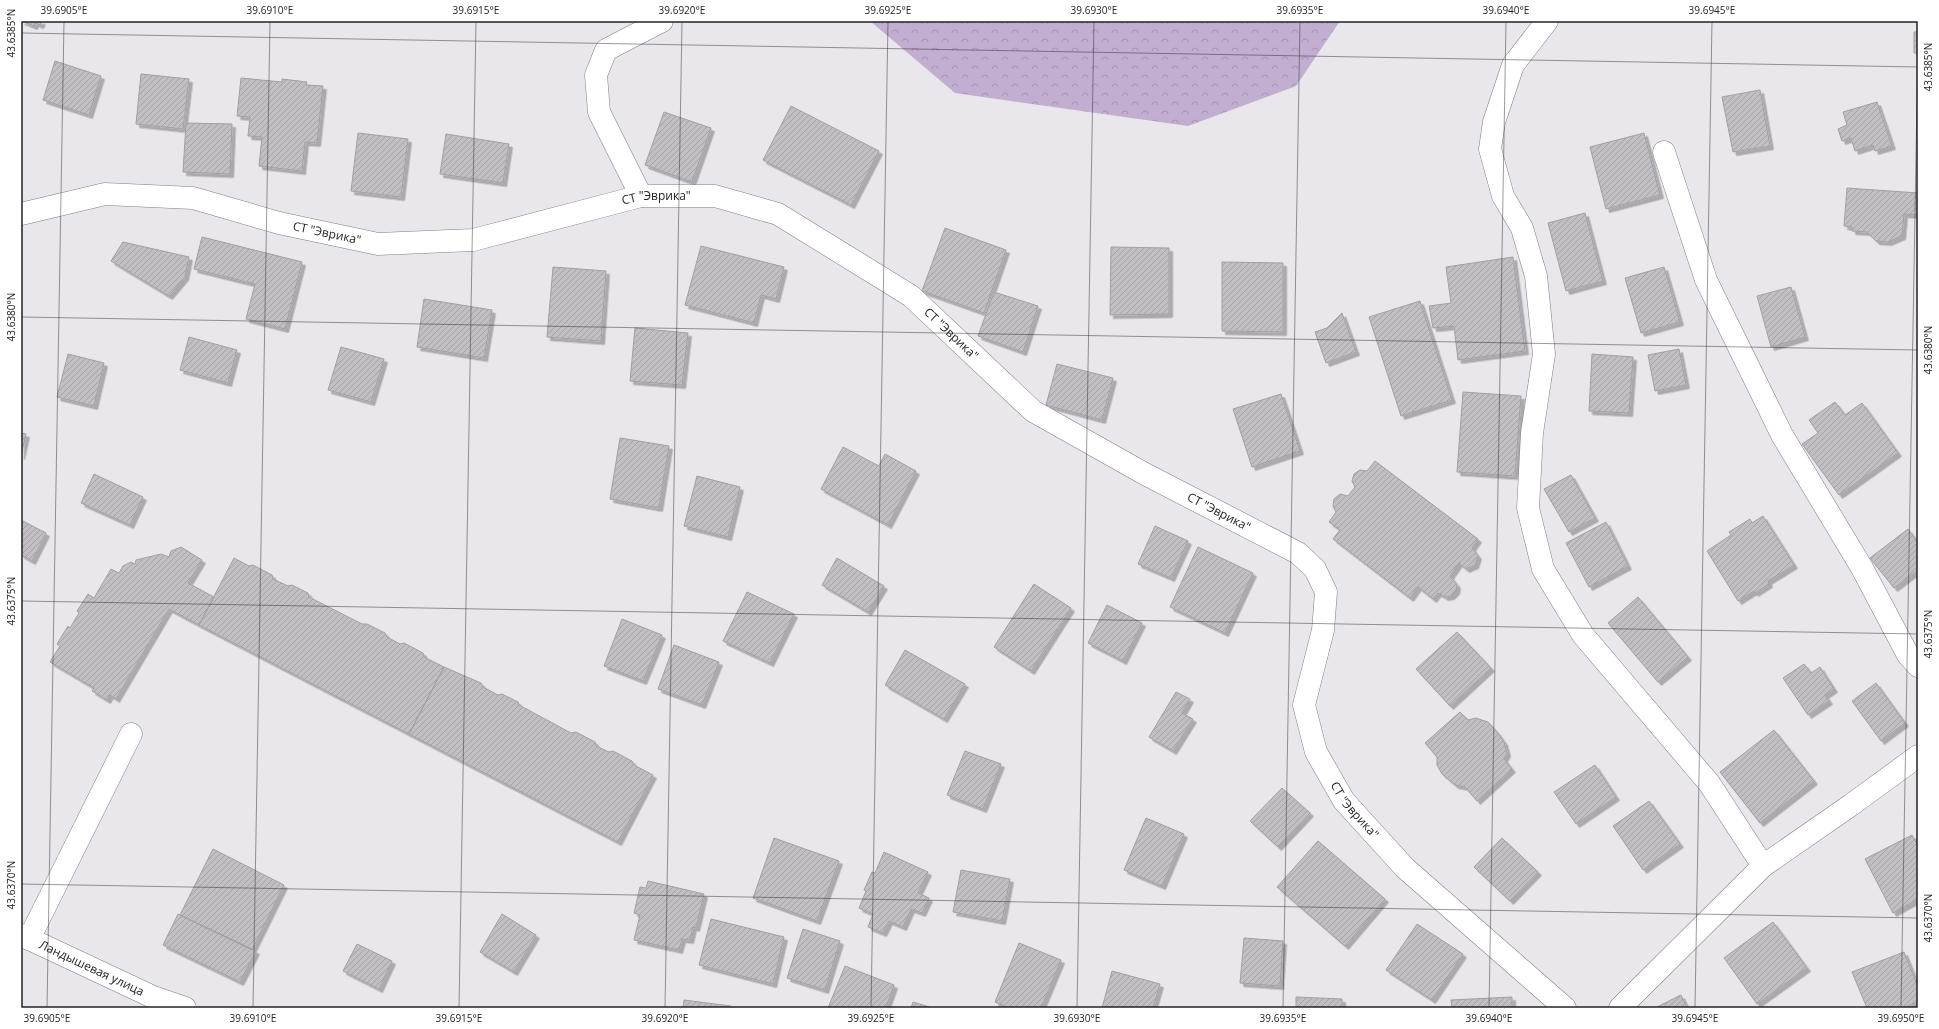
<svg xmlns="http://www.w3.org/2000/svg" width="1939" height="1029" viewBox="0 0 1939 1029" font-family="'Open Sans',sans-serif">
<defs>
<pattern id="forest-crowns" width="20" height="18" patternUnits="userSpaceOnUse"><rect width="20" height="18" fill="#c2aed1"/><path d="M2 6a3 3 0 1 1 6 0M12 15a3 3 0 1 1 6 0" fill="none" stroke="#a695b3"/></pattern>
<pattern id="building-hatch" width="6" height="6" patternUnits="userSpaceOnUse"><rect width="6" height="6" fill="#c2bec4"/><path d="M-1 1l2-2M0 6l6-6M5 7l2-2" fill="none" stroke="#a6a3a8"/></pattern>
<filter id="shadow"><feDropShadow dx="3.5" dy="3.5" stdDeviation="0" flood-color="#0004"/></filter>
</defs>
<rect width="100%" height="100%" fill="#e9e6ec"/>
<path fill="url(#forest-crowns)" d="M870 21H1340L1296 86 1188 126 955 93Z"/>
<path fill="url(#building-hatch)" stroke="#a29ea4" filter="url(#shadow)" d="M21 21H42L40 25 35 23 34 26Z
M1914 32H1918V53H1914Z
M55 61 101 76 89 115 43 100Z
M141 74 189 79 183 129 136 124Z
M241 78 282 82V79L307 82 306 85 323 86 317 143 305 142 302 171 259 166 262 137 248 136 250 117 237 116Z
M1760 90 1770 146 1733 152 1722 97Z
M1877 102 1892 146 1875 151 1873 145 1855 151 1851 138 1842 141 1838 129 1847 125 1843 112Z
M791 106 879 151 851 205 763 160Z
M664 112 711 128 692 182 645 165Z
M186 123 232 124 230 174 183 172Z
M358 133 408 139 401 197 351 191Z
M1644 133 1660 195 1606 209 1590 147Z
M446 134 509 144 503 183 440 174Z
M1847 188 1918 193V215L1904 214 1902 236 1888 242 1876 241 1867 232 1852 231V227L1844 226Z
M1585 213 1603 281 1566 291 1548 223Z
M945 228 1006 250 984 313 922 291Z
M202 237 302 262 285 329 246 319 255 284 194 269Z
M123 242 189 257 185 277 169 296 111 261Z
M701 246 784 267 776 299 761 295 754 323 685 305Z
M1111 247 1169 248V314L1110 315Z
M1513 257 1525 351 1458 360 1454 326 1433 328 1429 306 1451 303 1446 267Z
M1222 262 1283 263V332L1222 331Z
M553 267 606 271 601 341 547 337Z
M1664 267 1680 322 1641 333 1625 278Z
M1791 287 1805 337 1771 347 1757 296Z
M994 292 1038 306 1023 352 978 336Z
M424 299 492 310 484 358 417 347Z
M1420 301 1452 400 1401 416 1369 317Z
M1342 313 1356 352 1326 363 1315 332 1327 328Z
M635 328 688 333 682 385 630 381Z
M189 337 237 350 228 383 180 370Z
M341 347 384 359 371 402 328 390Z
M1679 349 1686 385 1655 391 1648 355Z
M68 354 104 363 94 406 57 397Z
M1592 354 1633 357 1629 413 1589 411Z
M1057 364 1113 378 1102 420 1046 405Z
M1463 392 1521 396 1515 476 1457 472Z
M1281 394 1300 451 1252 467 1233 409Z
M1835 402 1845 415 1862 403 1898 453 1839 495 1802 444 1818 433 1809 420Z
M21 433 26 434 21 456Z
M620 438 669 446 659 508 610 499Z
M843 447 879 466 885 454 916 471 888 525 821 489Z
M1375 461 1478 539 1472 548 1478 556 1475 565 1466 569 1459 563 1450 576 1457 585 1456 591 1451 596 1445 597 1438 593 1433 599 1418 587 1410 598 1333 539 1340 530 1329 522 1336 512 1333 506 1334 499 1340 494 1348 496 1355 487 1352 481 1354 474 1360 470 1367 471Z
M94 474 143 497 130 525 81 503Z
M1571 475 1595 518 1569 532 1544 489Z
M697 476 740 487 728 537 684 526Z
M1763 516 1794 565 1768 581 1769 584 1755 593 1754 591 1738 601 1707 551 1731 535 1729 532 1750 519 1752 523Z
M21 520 46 533 32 561 21 555Z
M1606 522 1628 566 1589 587 1566 543Z
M1155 526 1188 541 1171 578 1138 564Z
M1908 529 1918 543V570L1894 588 1870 558Z
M181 547 202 560 188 583 214 597 199 625 169 609 116 699 110 695 107 700 92 691 94 688 50 662 60 646 57 644 68 626 70 628 79 613 77 611 88 594 94 598 111 569 119 573 123 566 131 562 135 564 136 560 161 554 169 557 171 551Z
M1198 547 1253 573 1225 633 1170 607Z
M234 558 249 566 253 565 272 575 273 579 288 586 292 585 308 593 309 597 362 624H367L385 633 387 637 400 644 404 643 423 653 424 657 444 667 409 734 199 625Z
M837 558 884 586 868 612 822 585Z
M1034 584 1071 608 1031 671 994 647Z
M747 592 794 614 770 663 723 641Z
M1638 597 1688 657 1658 682 1608 623Z
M1107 605 1142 623 1123 661 1088 643Z
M622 619 662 635 643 681 604 666Z
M1457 632 1491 668 1450 706 1416 669Z
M674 645 719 662 702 705 658 689Z
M905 650 965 684 944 719 885 685Z
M1804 664 1811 673 1820 667 1834 689 1825 695 1829 701 1808 715 1783 678Z
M444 667 481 683 483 687 498 695 502 694 518 702 519 705 571 733 576 732 595 742 596 746 609 752 613 751 632 761 634 765 653 775 618 842 409 734Z
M1876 683 1905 723 1881 741 1852 701Z
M1176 692 1190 699 1182 713 1193 719 1173 751 1149 737Z
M1460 712 1468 720 1476 718 1488 722 1497 732 1504 742 1507 753 1504 759 1512 769 1477 801 1465 787 1455 785 1442 774 1437 765V757L1425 743Z
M1774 730 1814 781 1760 823 1720 772Z
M965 751 1001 764 983 809 947 795Z
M1595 765 1616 797 1576 824 1554 792Z
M1282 788 1310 813 1278 847 1250 821Z
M1649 801 1680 844 1643 870 1613 826Z
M1146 818 1184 834 1162 886 1124 870Z
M1912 835 1918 846V899L1893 913 1865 859Z
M774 838 839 861 817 921 753 898Z
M1502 838 1538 872 1510 901 1474 867Z
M1318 841 1385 899 1345 946 1277 887Z
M213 849 284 885 252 950 180 915Z
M884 852 928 872 918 893 929 898 922 913 911 909 903 927 889 921 883 933 868 927 873 914 859 908 866 891 864 890 872 872 875 873Z
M961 870 1010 879 1002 921 953 912Z
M648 881 704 894 696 928 693 927 690 940 682 939 679 950 634 940 640 915 634 913 640 887 646 888Z
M178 914 256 951 240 982 163 945Z
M502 914 536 935 514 972 480 952Z
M711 919 784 937 773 984 699 965Z
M1773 922 1807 968 1757 1004 1724 958Z
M1417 924 1463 954 1432 1000 1386 970Z
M803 929 840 941 825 990 787 978Z
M1244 938 1283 941 1280 986 1240 983Z
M1019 943 1061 960 1041 1008H1009L995 1002Z
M357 944 392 961 379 989 343 971Z
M1904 952 1918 987V1002L1903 1008H1867L1852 972Z
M845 966 894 985 886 1008H828Z
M1112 971 1160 984 1153 1008H1102Z
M1681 995 1687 1008H1655Z
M1296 997 1342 999V1008H1296Z
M1512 997V1008H1452L1451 1000Z
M684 1000 731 1006 730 1008H683Z
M913 1002 933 1008H911Z"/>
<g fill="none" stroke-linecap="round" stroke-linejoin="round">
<defs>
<g id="minor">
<path d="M1547 21 1513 65 1494 122 1490 149 1503 196 1522 228 1536 276 1544 354 1532 433 1528 508 1543 569 1583 635 1709 783 1763 866"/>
<path d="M1664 152 1706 280 1782 435 1862 568 1908 655 1918 666"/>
<path d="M641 196 599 112 596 75 606 50 662 21"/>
<path id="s1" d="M21 214 105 194 193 198 279 223 378 244 473 240 641 196H715L778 214 911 296 1033 411 1145 474 1298 553 1315 569 1326 592 1323 630 1304 705 1316 752 1344 801 1405 868 1565 1008"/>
<path id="s2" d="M21 935 153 997 185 1008"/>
<path d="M29 939 131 734"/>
<path d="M1620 1008 1763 866 1851 805 1918 756"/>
</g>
</defs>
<use href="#minor" stroke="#827e84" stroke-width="23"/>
<use href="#minor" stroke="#fff" stroke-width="22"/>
</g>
<path fill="none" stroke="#232224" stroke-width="1" stroke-opacity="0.45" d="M21 33 1918 67M21 317 1918 350M21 601 1918 634M21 884 1918 918M47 1008 64 21M253 1008 270 21M459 1008 476 21M665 1008 682 21M871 1008 888 21M1077 1008 1094 21M1283 1008 1300 21M1489 1008 1506 21M1695 1008 1712 21M1901 1008 1918 44"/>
<g text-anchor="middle" stroke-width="4" stroke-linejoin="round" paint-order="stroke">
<g font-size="12" fill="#232224" stroke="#fff">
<text dy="4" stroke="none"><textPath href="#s1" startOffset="649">СТ "Эврика"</textPath></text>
<text dy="4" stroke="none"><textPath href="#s1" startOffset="313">СТ "Эврика"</textPath></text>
<text dy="4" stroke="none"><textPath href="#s1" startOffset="985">СТ "Эврика"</textPath></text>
<text dy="4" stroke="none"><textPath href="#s1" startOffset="1309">СТ "Эврика"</textPath></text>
<text dy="4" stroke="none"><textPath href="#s1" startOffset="1681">СТ "Эврика"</textPath></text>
<text dy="4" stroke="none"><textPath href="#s2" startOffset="78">Ландышевая улица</textPath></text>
</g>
</g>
<rect width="1939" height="1029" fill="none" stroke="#ffffff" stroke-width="44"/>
<rect x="22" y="22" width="1895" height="985" fill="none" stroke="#232224" stroke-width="1.5"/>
<g font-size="10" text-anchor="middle" fill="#232224">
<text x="64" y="14">39.6905°E</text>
<text x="270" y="14">39.6910°E</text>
<text x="476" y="14">39.6915°E</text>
<text x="682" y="14">39.6920°E</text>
<text x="888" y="14">39.6925°E</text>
<text x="1094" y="14">39.6930°E</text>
<text x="1300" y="14">39.6935°E</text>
<text x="1506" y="14">39.6940°E</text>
<text x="1712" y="14">39.6945°E</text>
<text transform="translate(11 33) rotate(-90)" y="4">43.6385°N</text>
<text transform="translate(1928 67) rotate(-90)" y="4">43.6385°N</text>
<text transform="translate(11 317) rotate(-90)" y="4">43.6380°N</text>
<text transform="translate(1928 350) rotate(-90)" y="4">43.6380°N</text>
<text transform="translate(11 601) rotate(-90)" y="4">43.6375°N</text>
<text transform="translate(1928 634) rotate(-90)" y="4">43.6375°N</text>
<text transform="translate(11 885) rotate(-90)" y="4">43.6370°N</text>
<text transform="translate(1928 918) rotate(-90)" y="4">43.6370°N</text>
<text x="47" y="1022">39.6905°E</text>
<text x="253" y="1022">39.6910°E</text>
<text x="459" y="1022">39.6915°E</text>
<text x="665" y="1022">39.6920°E</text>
<text x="871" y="1022">39.6925°E</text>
<text x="1077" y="1022">39.6930°E</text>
<text x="1283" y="1022">39.6935°E</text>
<text x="1489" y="1022">39.6940°E</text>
<text x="1695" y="1022">39.6945°E</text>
<text x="1901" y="1022">39.6950°E</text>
</g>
</svg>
